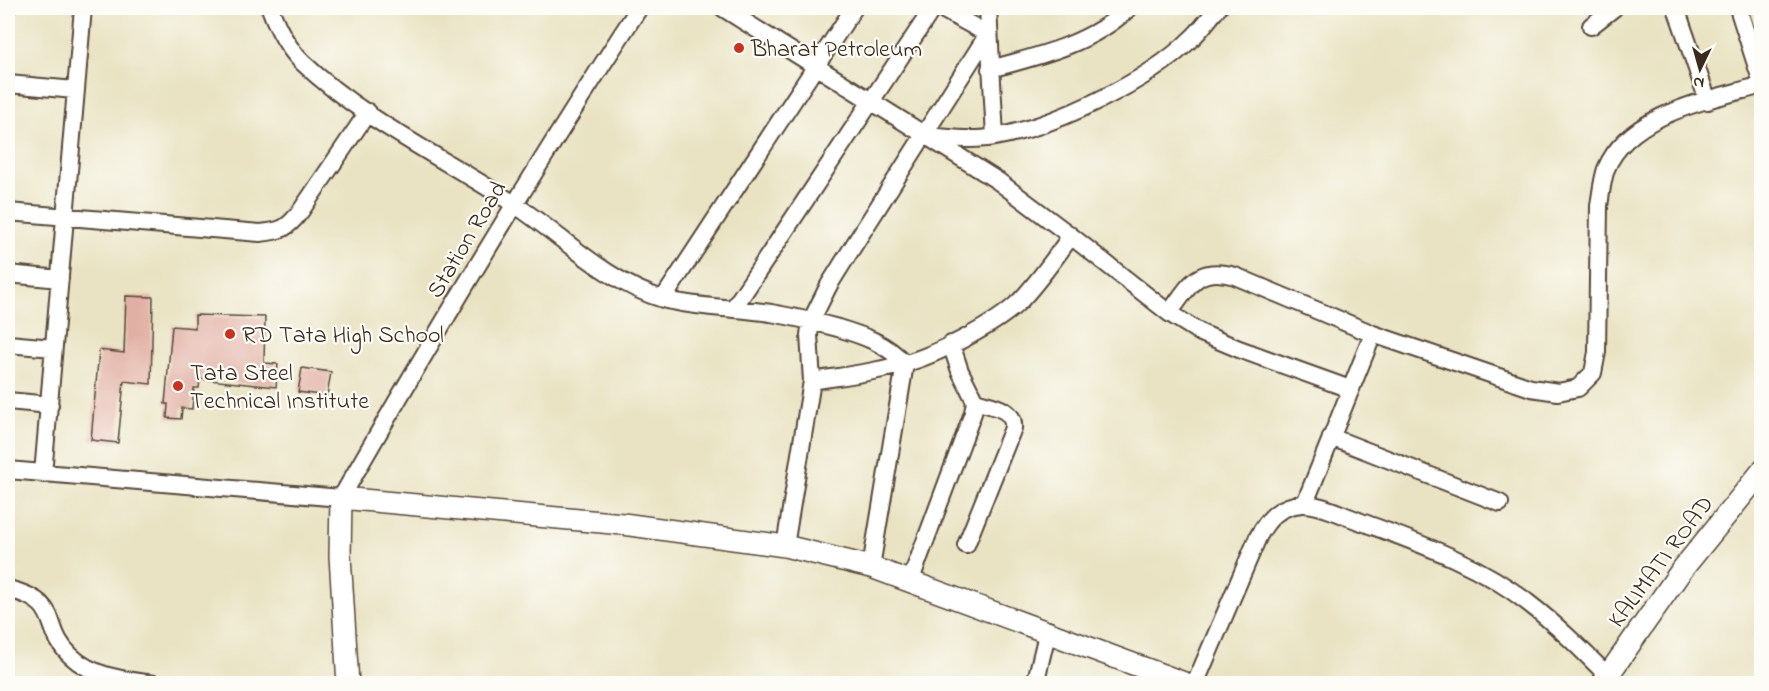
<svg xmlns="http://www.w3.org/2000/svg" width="1769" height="691" viewBox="0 0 1769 691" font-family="'Indie Flower',sans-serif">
<rect width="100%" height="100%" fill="#fdfcf7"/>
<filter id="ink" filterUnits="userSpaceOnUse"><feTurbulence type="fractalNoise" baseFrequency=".0167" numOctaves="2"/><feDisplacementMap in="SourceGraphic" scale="12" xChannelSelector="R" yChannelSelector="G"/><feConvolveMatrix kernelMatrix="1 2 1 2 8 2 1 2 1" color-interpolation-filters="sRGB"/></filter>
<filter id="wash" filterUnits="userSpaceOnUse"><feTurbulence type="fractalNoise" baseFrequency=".008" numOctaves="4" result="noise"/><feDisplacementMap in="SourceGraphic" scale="24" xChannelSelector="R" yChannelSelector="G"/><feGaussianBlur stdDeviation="1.35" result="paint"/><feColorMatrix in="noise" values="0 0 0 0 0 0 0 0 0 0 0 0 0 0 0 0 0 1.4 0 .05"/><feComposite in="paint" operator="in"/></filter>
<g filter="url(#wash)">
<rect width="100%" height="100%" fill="#e9e3c3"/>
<g id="blocks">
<path fill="#e1afa3" d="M126 296 153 297 151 384 124 381 118 443 91 440 99 350 124 353Z
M195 315 265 317 264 363 278 364 276 387 200 379 199 388H194L192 409 182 408 181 419 167 418 168 404H165L172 326 195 328Z
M302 368 331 372 327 396 298 392Z"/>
</g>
</g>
<g filter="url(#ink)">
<use href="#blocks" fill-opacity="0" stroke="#554637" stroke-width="1.5"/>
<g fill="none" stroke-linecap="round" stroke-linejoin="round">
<defs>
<path id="minor" d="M270 8C277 27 287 47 302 62 363 120 444 158 514 204 561 235 608 283 663 299 698 308 736 308 771 313 794 317 816 322 838 328 864 336 886 343 905 364L871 567
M723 8 998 181 1071 236 1169 313 1201 333 1239 349 1350 389
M988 8 995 137
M1676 8 1708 101
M1738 8 1762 83
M1591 26 1614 8
M990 69C1039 56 1091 44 1129 8
M8 84 75 90
M926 136C949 138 973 141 995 137 1055 126 1148 82 1191 39 1201 30 1209 18 1218 8
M8 212 260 233C281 231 287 229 300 212L368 112
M8 274 60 279
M663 299 854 8
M733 309 933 8
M1169 313C1190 286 1196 265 1235 276L1373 334 1531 388 1558 392 1578 388 1593 373 1597 352 1599 206C1601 194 1602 181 1606 169 1629 113 1710 100 1762 85
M8 344 53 348
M812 381C842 376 873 373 903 364 936 355 996 325 1020 301 1039 281 1055 258 1071 236
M8 401 50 405
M1331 437 1500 503
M8 470 341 498C436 332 534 168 639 8
M43 474 83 8
M1305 503 1373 334
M966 545 1013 428C1015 408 991 406 975 401
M785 546 812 381 809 335 811 321 829 285 854 245 988 34 940 8
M910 582 973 413 975 401 960 371 951 344
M8 589C65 603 40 627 71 656 93 677 125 680 154 684
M1035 684 1048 630
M1195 684 1258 537C1268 518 1280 505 1303 504 1319 503 1344 516 1359 521 1418 543 1478 563 1527 602 1556 624 1582 650 1608 676"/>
<path id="major" d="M348 684 340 556 341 498 623 524 785 546 871 567 1187 684
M1602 684 1681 571 1762 471"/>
</defs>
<use href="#minor" stroke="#554637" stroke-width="20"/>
<use href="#major" stroke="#554637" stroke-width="24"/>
<use href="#minor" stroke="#fff" stroke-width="16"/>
<use href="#major" stroke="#fff" stroke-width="21"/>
</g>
</g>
<g fill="#c8321e" stroke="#fdfcf7" stroke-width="2">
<circle cx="739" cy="48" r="6"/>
<circle cx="230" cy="334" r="6"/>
<circle cx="178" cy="386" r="6"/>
</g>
<g text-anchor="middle" stroke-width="4.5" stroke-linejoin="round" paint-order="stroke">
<g font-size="24" fill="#3b2a1e" stroke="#fdfcf7" text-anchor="start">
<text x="751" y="56">Bharat Petroleum</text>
<text x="242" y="342">RD Tata High School</text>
<text x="190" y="380">Tata Steel<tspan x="190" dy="28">Technical Institute</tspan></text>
</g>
<g font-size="24" fill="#3b2a1e" stroke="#fdfcf7">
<text transform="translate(466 239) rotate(-59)" y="8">Station Road</text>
<text transform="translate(1660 561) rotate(-53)" y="8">KALIMATI ROAD</text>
</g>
</g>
<rect width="1769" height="691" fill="none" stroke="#fdfcf7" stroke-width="30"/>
<g transform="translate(1700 69) rotate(185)" stroke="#fdfcf7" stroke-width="4.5" paint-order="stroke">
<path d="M0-4.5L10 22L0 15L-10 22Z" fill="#3b2a1e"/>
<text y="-9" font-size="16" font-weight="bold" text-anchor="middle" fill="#3b2a1e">N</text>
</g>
</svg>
